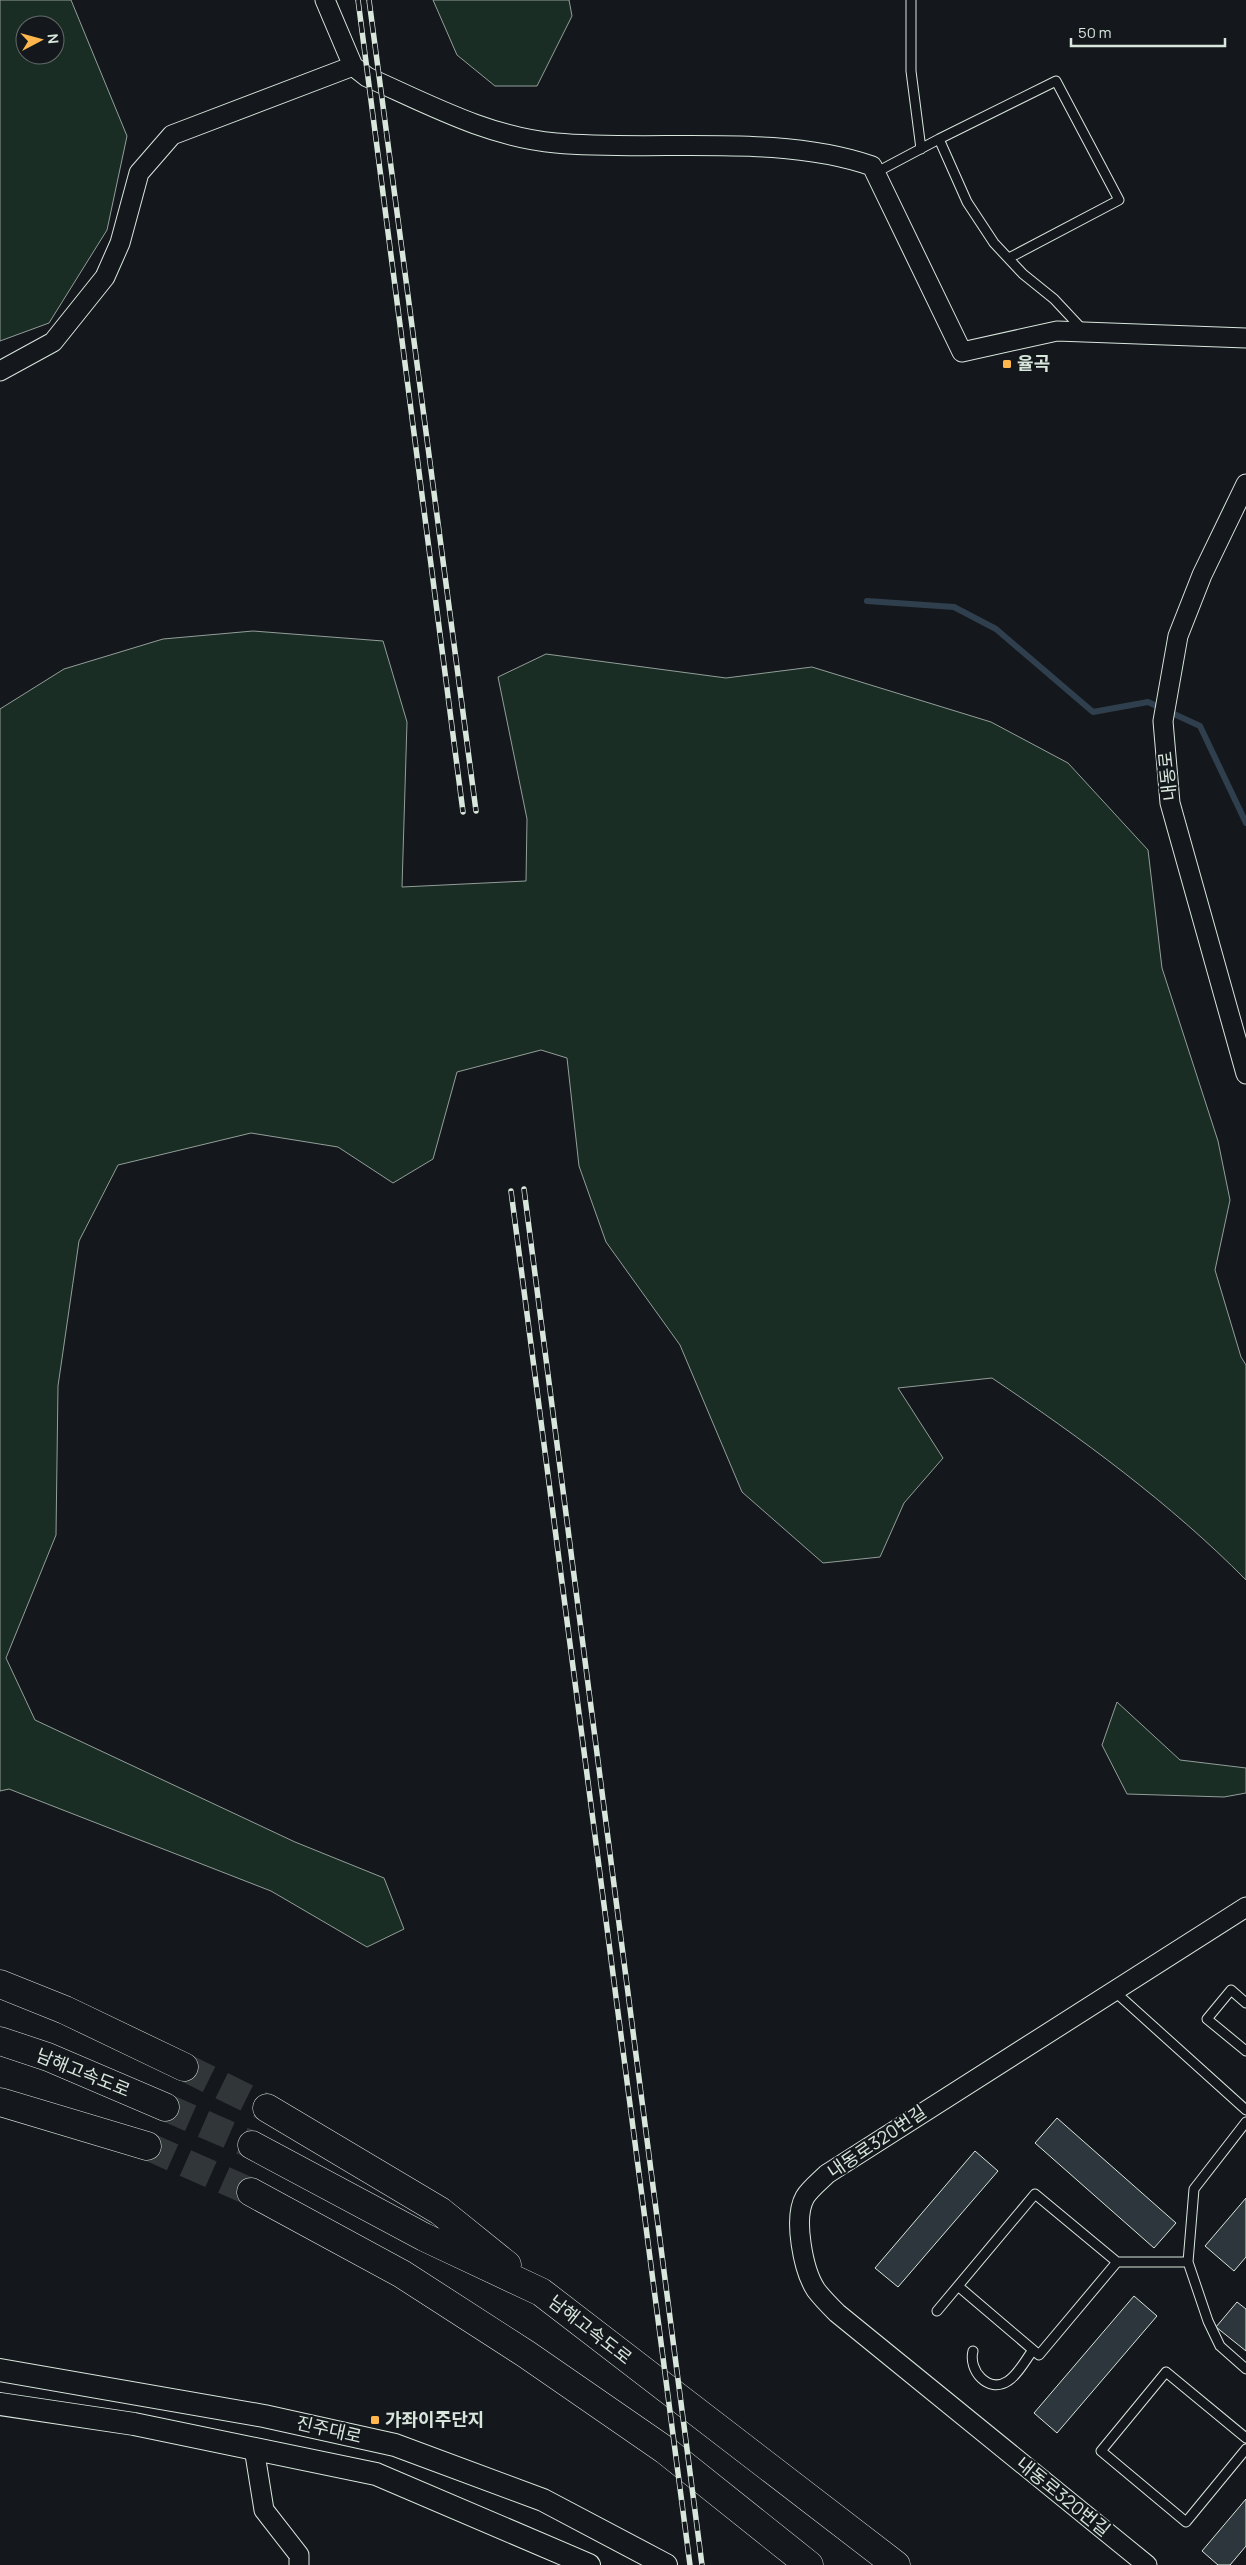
<svg xmlns="http://www.w3.org/2000/svg" width="1246" height="2565" viewBox="0 0 1246 2565" font-family="Manrope,'Noto Sans KR',sans-serif">
<rect width="100%" height="100%" fill="#14181c"/>
<path fill="#1a2d24" stroke="#939e99" fill-rule="evenodd" d="M0 0H71L127 136 107 230 49 323 0 341ZM25 25H55V55H25Z
M433 0H569L572 16 537 86H495L457 55Z
M253 631 383 641 407 722 402 887 526 881 527 819 498 677 546 654 726 678 812 667 991 722 1068 763 1148 850 1162 968 1218 1141 1230 1200 1215 1270 1241 1357 1246 1365V1580C1170 1503 1081 1438 992 1378L898 1388 943 1458 904 1503 880 1557 823 1563 742 1492 680 1345 606 1242 579 1166 567 1058 541 1050 457 1072 433 1159 393 1183 338 1147 251 1133 118 1165 79 1241 58 1386 56 1535 6 1658 35 1720 295 1842 384 1878 404 1929 367 1947 271 1891 9 1789 0 1791V709L64 669 163 639Z
M1117 1702 1180 1760 1246 1768V1793L1224 1797 1127 1794 1102 1745Z"/>
<g fill="none" stroke-linecap="round" stroke-linejoin="round">
<path stroke="#2f3f4d" stroke-width="6" d="M867 601 954 607 996 629 1093 712 1148 702 1200 726 1246 823"/>
</g>
<path fill="#2c363c" stroke="#d8e6dc" d="M1057 2118 1176 2223 1154 2248 1035 2143Z
M975 2151 998 2171 898 2287 875 2268Z
M1246 2198V2257L1234 2271 1205 2246Z
M1134 2296 1157 2316 1057 2433 1034 2413Z
M1237 2302 1246 2309V2351L1216 2327Z
M1246 2499V2546L1230 2565H1218L1202 2551Z"/>
<g fill="none" stroke-linecap="round" stroke-linejoin="round">
<path stroke="#313739" stroke-width="28" stroke-dasharray="28 14" stroke-linecap="butt" d="M184 2067 267 2108
M165 2107 252 2145
M147 2146 251 2192"/>
<defs>
<path id="service" d="M911 0V71L921 149
M939 139 967 202 994 243 1023 274 1054 299 1083 330
M875 173 939 139 1056 81 1119 200 1009 258
M1113 1990 1246 2110
M1246 2003 1231 1990 1207 2019 1246 2051
M1246 2122 1194 2189 1188 2262 1208 2321 1220 2346 1246 2369
M1117 2262H1188
M937 2311 1035 2194 1117 2262 1039 2355 958 2286
M973 2351C968 2370 988 2394 1008 2381 1018 2375 1026 2359 1033 2350
M1246 2438 1166 2372 1101 2451 1186 2522 1246 2449"/>
<path id="minor" d="M325 0 353 66
M0 371 53 342 105 277 120 243 139 173 172 135 353 66 367 77C428 104 488 137 556 143 656 152 777 133 872 166L962 352 1057 331 1246 338
M1246 484 1202 575 1178 636 1163 721 1170 803 1246 1074
M254 2448 264 2510 299 2555V2565
M1147 2565 837 2313C830 2306 822 2298 816 2290 803 2270 793 2218 805 2197 810 2189 820 2181 827 2174L1246 1907"/>
<path id="tertiary" d="M0 2370 264 2416 395 2445 543 2500 666 2565
M0 2404 134 2424 376 2474 589 2565"/>
<path id="motorway" d="M0 1984 65 2010 184 2067
M0 2041 48 2057 165 2107
M0 2102 147 2146
M267 2108 440 2211 507 2265
M252 2145 424 2237 541 2292 896 2565
M251 2192 402 2274 526 2354 665 2450 809 2565"/>
</defs>
<use href="#service" stroke="#d8e6dc" stroke-width="11"/>
<use href="#minor" stroke="#d8e6dc" stroke-width="21"/>
<use href="#tertiary" stroke="#d8e6dc" stroke-width="24"/>
<use href="#motorway" stroke="#d8e6dc" stroke-width="29"/>
<use href="#service" stroke="#14181c" stroke-width="9"/>
<use href="#minor" stroke="#14181c" stroke-width="19"/>
<use href="#tertiary" stroke="#14181c" stroke-width="22"/>
<use href="#motorway" stroke="#14181c" stroke-width="28"/>
<defs>
<path id="rail" d="M358 0 463 812
M369 0 476 811
M524 1189 702 2565
M511 1191 690 2565"/>
</defs>
<use href="#rail" stroke="#d8e6dc" stroke-width="5.5"/>
<use href="#rail" stroke="#14181c" stroke-width="4" stroke-dasharray="11" stroke-linecap="butt"/>
</g>
<g fill="#ffb74d" stroke="#14181c" stroke-width="2">
<rect x="1002" y="359" width="10" height="10" rx="2.5"/>
<rect x="370" y="2415" width="10" height="10" rx="2.5"/>
</g>
<g text-anchor="middle" stroke-width="4" stroke-linejoin="round" paint-order="stroke">
<g font-size="18" font-weight="bold" fill="#d8e6dc" stroke="#14181c" text-anchor="start">
<text x="1017" y="370">율곡</text>
<text x="385" y="2426">가좌이주단지</text>
</g>
<g font-size="18" fill="#d8e6dc" stroke="#14181c">
<text transform="translate(1168 776) rotate(-96)" y="6">내동로</text>
<text transform="translate(83 2073) rotate(22)" y="6">남해고속도로</text>
<text transform="translate(877 2142) rotate(-34)" y="6">내동로320번길</text>
<text transform="translate(590 2330) rotate(38)" y="6">남해고속도로</text>
<text transform="translate(329 2430) rotate(13)" y="6">진주대로</text>
<text transform="translate(1063 2497) rotate(39)" y="6">내동로320번길</text>
</g>
</g>
<g transform="translate(40 40) rotate(84)"><circle r="24" fill="#14181c" stroke="#626a69"/>
<path d="M0-4L9 19L0 12L-9 19Z" fill="#ffb74d"/>
<text y="-8" font-size="14" font-weight="bold" text-anchor="middle" fill="#d8e6dc">N</text>
</g>
<path d="M1071 38v8h154v-8" fill="none" stroke="#d8e6dc" stroke-width="2.5"/>
<text x="1078" y="38" font-size="15" fill="#d8e6dc" stroke="#14181c" stroke-width="4" paint-order="stroke">50 m</text>
</svg>
